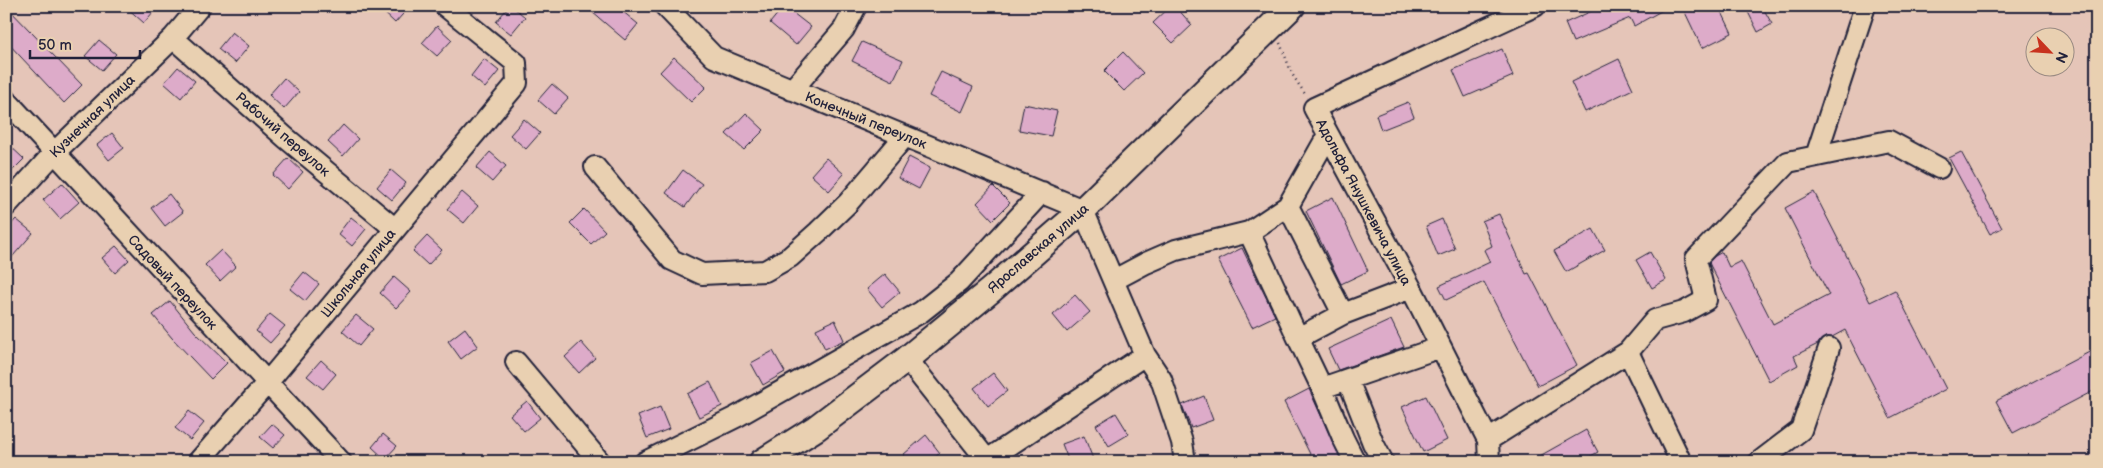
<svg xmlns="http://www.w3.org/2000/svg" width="2103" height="468" viewBox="0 0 2103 468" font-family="'Balsamiq Sans',sans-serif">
<rect width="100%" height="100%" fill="#e5c5b8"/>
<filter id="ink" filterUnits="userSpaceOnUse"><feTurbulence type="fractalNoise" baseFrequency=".02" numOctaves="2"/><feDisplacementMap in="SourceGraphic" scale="10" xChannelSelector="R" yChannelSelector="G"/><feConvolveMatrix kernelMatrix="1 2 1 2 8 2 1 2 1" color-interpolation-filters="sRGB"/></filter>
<g filter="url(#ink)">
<path fill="#ddabc9" stroke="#22223b" d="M6 6 82 85 64 103 6 41Z
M125 6H158L144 23Z
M377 6H410L395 23Z
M509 6H512L525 17 511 34 496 22Z
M597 6H616L638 24 625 40 592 12Z
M784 6 811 27 796 45 770 23Z
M1171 6H1175L1192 25 1173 43 1153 23Z
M1603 6H1670L1634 26 1630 18 1573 42 1565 23Z
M1682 6H1719L1732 33 1702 48Z
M1745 6H1762L1772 24 1758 32Z
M437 26 452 40 437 56 422 43Z
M232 32 249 46 235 63 218 49Z
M99 40 116 54 102 70 85 56Z
M862 42 903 60 893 81 852 61Z
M1502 49 1513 76 1465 97 1453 70Z
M1123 52 1143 73 1124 91 1104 71Z
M674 57 706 87 691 102 660 72Z
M484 59 499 71 485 88 471 76Z
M1619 59 1633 89 1585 112 1571 82Z
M178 67 195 81 181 98 164 83Z
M941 72 973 87 962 112 929 96Z
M284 78 299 92 284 109 269 95Z
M552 84 568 98 554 114 538 100Z
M1408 102 1414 117 1381 130 1376 115Z
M1024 104 1057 111 1051 136 1019 130Z
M746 113 764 130 744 150 726 134Z
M524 119 540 133 526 149 510 135Z
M343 125 358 139 343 156 328 142Z
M112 133 124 148 109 160 97 145Z
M6 142 24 159 6 177Z
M490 152 506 166 492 182 476 168Z
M1961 152 2002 228 1990 234 1949 158Z
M909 157 930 168 919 189 898 178Z
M288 158 303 172 288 189 273 175Z
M826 158 844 174 829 191 811 175Z
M391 170 406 183 392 200 377 187Z
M683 170 702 184 685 207 666 193Z
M62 183 79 202 60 219 43 200Z
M993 186 1010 203 993 220 977 203Z
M462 192 478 206 464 223 447 209Z
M1814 192 1870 302 1895 290 1946 389 1890 418 1845 330 1832 337 1822 339 1818 344 1794 356 1798 365 1769 381 1710 265 1709 262 1715 256 1722 252 1729 267 1741 261 1773 324 1829 295 1785 208Z
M169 194 183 212 165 226 151 208Z
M1333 197 1368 271 1341 284 1306 211Z
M584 209 605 231 591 244 570 223Z
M1499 214 1526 274 1529 273 1577 365 1538 386 1484 282 1446 300 1439 286 1490 262 1484 250 1492 246 1482 221Z
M351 217 366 229 352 246 338 234Z
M16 219 33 233 6 264V230Z
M1442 219 1455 249 1438 256 1426 226Z
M1593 229 1605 250 1566 272 1554 251Z
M427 236 442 250 428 265 413 251Z
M116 246 129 260 115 273 102 258Z
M1242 248 1275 316 1252 327 1218 260Z
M221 250 236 266 220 281 205 265Z
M1650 252 1666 280 1652 288 1636 260Z
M304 272 319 284 305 301 290 289Z
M885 274 900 292 882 307 867 289Z
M394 277 411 292 396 308 380 293Z
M1075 295 1090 312 1067 332 1053 315Z
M170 301 195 332 227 363 211 379 172 338 153 315Z
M270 314 285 326 270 343 256 331Z
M356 315 373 329 359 346 342 331Z
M835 320 844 340 825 349 816 329Z
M1391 320 1404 347 1338 370 1328 349Z
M465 328 478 346 461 359 448 341Z
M581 342 595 358 579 373 565 357Z
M2097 348V389L2013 433 1996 401Z
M773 351 785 372 763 385 751 363Z
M321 360 336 374 323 389 307 376Z
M993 373 1007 391 988 406 974 388Z
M710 382 722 406 699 417 687 394Z
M1309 389 1341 460 1336 462H1314L1284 402Z
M1204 396 1213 420 1191 428 1182 405Z
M1426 396 1447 440 1423 452 1402 407Z
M527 401 540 418 524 431 510 415Z
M660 407 669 429 647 438 638 416Z
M189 411 204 423 190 440 175 428Z
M1116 413 1129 434 1109 446 1096 425Z
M272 424 285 435 273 448 260 437Z
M1586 430 1598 452 1580 462H1529Z
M383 434 397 446 385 459 372 447Z
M926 435 940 453 929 462H909L903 455Z
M1084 436 1093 459 1086 462H1069L1062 444Z"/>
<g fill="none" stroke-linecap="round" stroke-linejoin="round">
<defs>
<path id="minor" d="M665 6 714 57 1083 210 1145 355 984 462
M173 38 286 138 394 228
M792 90 844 29 856 6
M6 100 341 462
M1816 156 1865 6
M595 167 672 260 702 274 765 271 790 257 818 232 848 203 905 136
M6 206 54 153 173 38 200 6
M1288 206 1343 314
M1114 280 1146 263 1176 250 1249 232
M1298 338 1249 232 1288 206 1328 135
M1628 352 1655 320 1684 312 1706 300 1696 259 1788 162 1889 141 1939 168
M1145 355 1161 379 1182 442 1185 462
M907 359 987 460
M516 362 600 462
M1348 380 1373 443 1383 462
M1322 388 1298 338 1343 314 1411 288
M1488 440 1628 352 1681 462
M198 462 267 383 517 83 516 63 445 6
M645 462 736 417 921 312 959 282 1042 192
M1355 462 1343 438 1322 388 1441 347
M1489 462 1488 440 1411 288 1314 108 1535 6
M1759 462 1801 430 1829 348"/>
<path id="major" d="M762 462 816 428 907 359 991 290 1083 210 1292 6"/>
</defs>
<use href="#minor" stroke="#22223b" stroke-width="24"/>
<use href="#major" stroke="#22223b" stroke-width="29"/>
<path stroke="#22223b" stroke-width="2.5" stroke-dasharray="1 4" stroke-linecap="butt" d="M1280 43 1292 74 1305 94"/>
<use href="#minor" stroke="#e9d0b1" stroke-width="20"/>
<use href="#major" stroke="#e9d0b1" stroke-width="25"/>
</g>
</g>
<g text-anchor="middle" stroke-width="5" stroke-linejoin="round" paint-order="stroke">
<g font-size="14" fill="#22223b" stroke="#e9d0b1">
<text transform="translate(92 116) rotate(-44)" y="5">Кузнечная улица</text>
<text transform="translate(866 120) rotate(22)" y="5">Конечный переулок</text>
<text transform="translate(283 134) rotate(41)" y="5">Рабочий переулок</text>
<text transform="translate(1364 202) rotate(62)" y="5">Адольфа Янушкевича улица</text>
<text transform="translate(1038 248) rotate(-41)" y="5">Ярославская улица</text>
<text transform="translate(358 273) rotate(-51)" y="5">Школьная улица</text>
<text transform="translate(173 282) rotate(47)" y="5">Садовый переулок</text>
</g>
</g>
<rect width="2103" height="468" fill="none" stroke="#e9d0b1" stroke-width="25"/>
<rect x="12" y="12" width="2078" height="443" fill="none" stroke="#22223b" stroke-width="2" filter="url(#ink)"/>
<g transform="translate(2050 52) rotate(115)"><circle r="24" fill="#e9d0b1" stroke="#998a82"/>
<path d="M0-4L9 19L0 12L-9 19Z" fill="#c8321e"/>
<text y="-8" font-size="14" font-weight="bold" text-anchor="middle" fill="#22223b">N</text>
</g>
<path d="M30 50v8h110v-8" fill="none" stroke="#22223b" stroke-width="2.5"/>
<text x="38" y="50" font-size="15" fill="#22223b" stroke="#e9d0b1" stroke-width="4" paint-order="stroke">50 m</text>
</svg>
